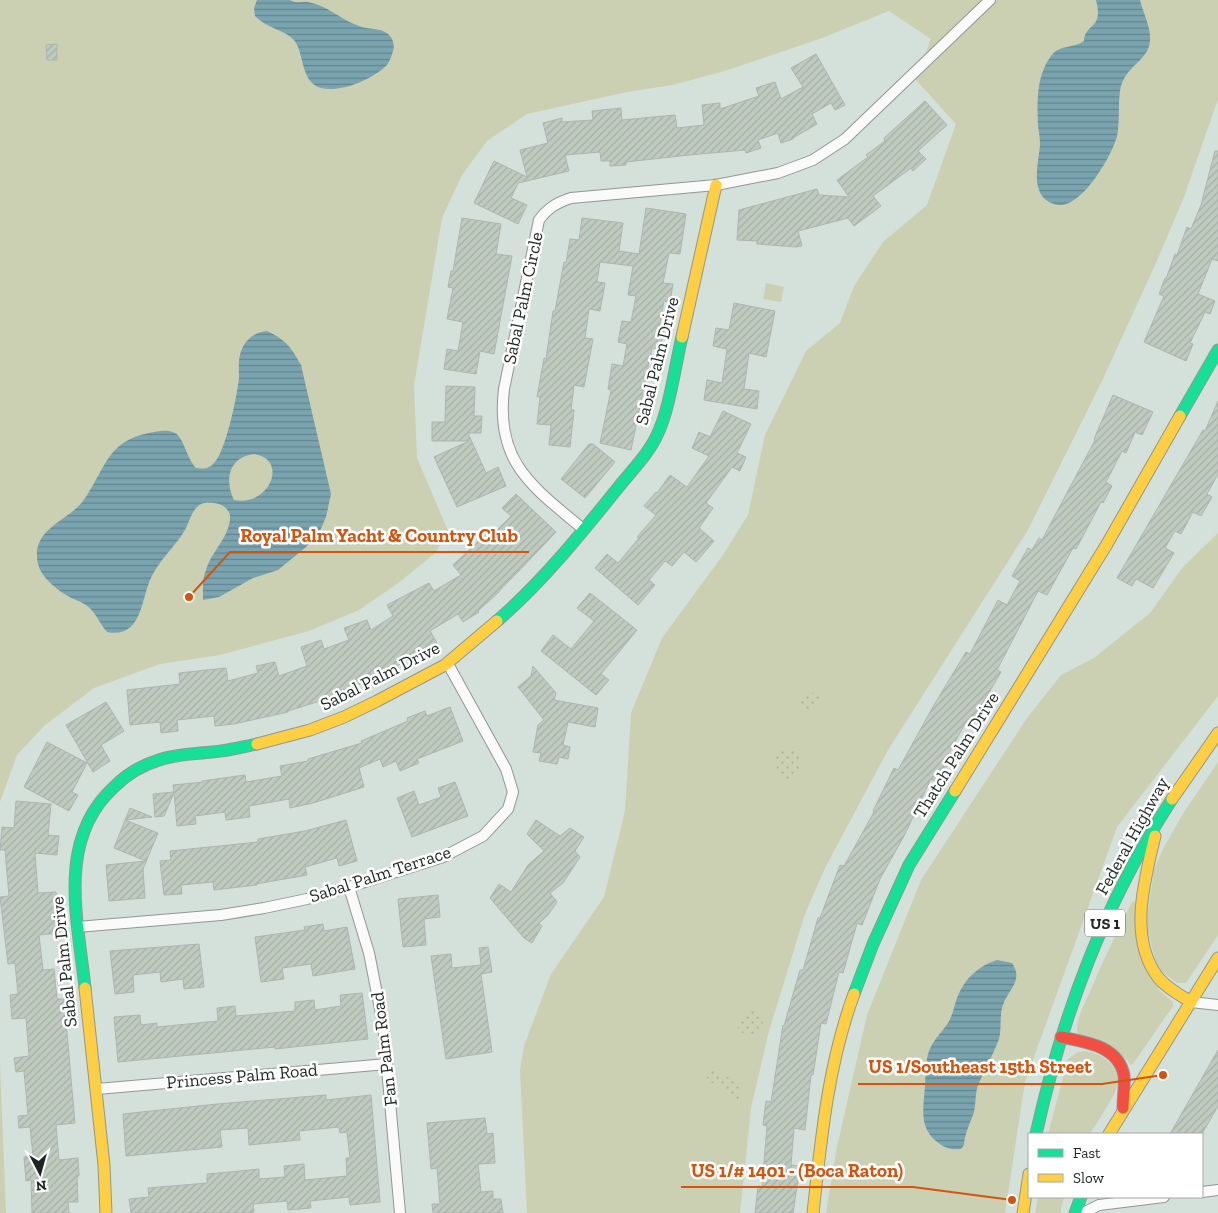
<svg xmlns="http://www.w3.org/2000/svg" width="1218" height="1213" viewBox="0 0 1218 1213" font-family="'Zilla Slab',serif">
<defs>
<pattern id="garden-dots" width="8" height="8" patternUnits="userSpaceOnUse" patternTransform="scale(1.25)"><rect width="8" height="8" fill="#cbd0b3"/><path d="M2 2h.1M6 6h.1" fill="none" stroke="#aeb29a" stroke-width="1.8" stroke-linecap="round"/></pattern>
<pattern id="water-rules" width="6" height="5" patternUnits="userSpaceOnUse" patternTransform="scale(1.25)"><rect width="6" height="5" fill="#7aa4af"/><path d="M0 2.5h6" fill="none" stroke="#63858e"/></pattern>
<pattern id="building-hatch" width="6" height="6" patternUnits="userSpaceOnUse" patternTransform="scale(1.25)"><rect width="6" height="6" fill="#c0cbc0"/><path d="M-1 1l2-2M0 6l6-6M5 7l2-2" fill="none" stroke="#a5aea5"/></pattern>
</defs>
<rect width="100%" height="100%" fill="#d4e0da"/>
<path fill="#cbd0b3" d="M0 0H1218V99L1184 197 1156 263 1102 381 1028 530 888 750 825 868 805 914 769 1031 751 1108 740 1213H527L520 1070 524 1046 551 974 604 897 625 811 631 713 662 638 723 555 748 515 765 435 806 351 840 323 854 286 883 242 927 205 956 124 916 80 931 39 889 11 822 38 725 71 672 85 627 92 527 114 487 141 462 175 442 218 414 385 417 458 449 533 434 554 397 584 359 610 309 631 220 655 160 664 94 688 44 726 17 755 0 802Z
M766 283 784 287 781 302 763 299Z
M1218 533V696L1117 827 1025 1082 1005 1213H826L837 1147 867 1015 921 880 1027 718 1061 675 1094 658 1150 613 1183 567Z
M1218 762V935L1186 983H1177L1161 971 1155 959 1146 925 1154 870 1163 849 1184 812Z
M1134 901 1159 990 1173 1002V1006L1133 1064 1131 1065 1126 1059 1079 1034 1077 1031C1077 1016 1086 1001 1092 987 1104 958 1118 930 1132 902Z
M1085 1051C1104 1054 1122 1067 1116 1089 1113 1099 1096 1124 1090 1134H1048L1068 1059 1078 1052Z
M0 1064 6 1213H0Z
M1038 1197H1064L1060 1213H1035Z"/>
<path fill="url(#garden-dots)" d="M818 691C823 704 815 707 805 712L797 703 801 697Z
M781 749 795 751 799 755 800 769C797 776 791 781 784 778 778 770 766 754 781 749Z
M756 1007C770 1029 764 1041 737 1031 739 1019 745 1011 756 1007Z
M710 1071H714L740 1082 742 1099 741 1104 735 1102 729 1091 719 1083H709L706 1074Z"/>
<path fill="url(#water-rules)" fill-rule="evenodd" d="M257 0H290C296 4 301 1 308 2 327 5 341 20 359 26 369 30 379 27 388 34 393 38 395 45 393 51 392 55 390 61 387 65 373 79 341 93 321 88 300 82 305 54 294 40 283 29 266 28 255 16L254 8Z
M1096 0H1140C1143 13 1151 27 1150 40 1149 62 1124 65 1120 91 1118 106 1120 121 1117 136 1112 156 1082 207 1059 205 1050 204 1042 199 1039 190 1034 177 1039 158 1040 145 1040 139 1039 132 1038 126 1037 103 1036 76 1051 56 1060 44 1073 49 1084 41 1085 23 1104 30 1096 0Z
M267 331C286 340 291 347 301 365L331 494 326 517 319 533 305 548 278 570 253 578 219 597 203 600C203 590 202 579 206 570 211 552 229 538 230 518 231 512 225 506 219 504 214 503 206 502 201 504 191 510 190 521 185 530 175 547 158 561 150 580 141 601 141 639 107 632 99 623 96 612 86 605 80 601 72 599 66 595 55 588 41 577 38 564 30 529 67 522 83 501 105 471 106 441 149 433 158 431 167 429 175 433 184 438 187 459 196 468 203 469 209 469 214 463 226 451 237 396 239 378 239 371 238 362 240 355 243 341 254 332 267 331ZM254 454C289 459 270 507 234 500 224 480 229 457 254 454Z
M997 960 1012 963C1024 981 1008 989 1003 1005 999 1016 1002 1028 999 1039 993 1055 985 1069 978 1085 975 1094 976 1103 974 1112 970 1124 965 1132 964 1145L961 1149C951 1150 944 1148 936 1141 918 1126 924 1106 925 1085 926 1074 925 1062 929 1051 933 1040 942 1032 948 1023 953 1015 954 1006 957 998 964 979 978 966 997 960Z"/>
<path fill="url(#building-hatch)" stroke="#aeb5b0" d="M57 44V60H47L46 45Z
M816 54 845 105 835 110 831 103 812 114 817 124 793 138V139L781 143 778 133 758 140 761 148 746 153 745 150 689 155 626 162V165L610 166V161H601L600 152 565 155 569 171 518 183 511 198 527 205 518 224 474 203 494 161 527 177 520 150 548 143 543 123 562 118V122L593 120 592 111 621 108 622 120 675 115 677 128 704 125 702 105 720 103V109L759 96 756 88 775 82 781 99 803 87 791 68Z
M925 101 947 125 918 151 926 159 913 171 911 168 873 196 881 206 854 226 848 218 798 231 802 246 795 247 757 244V241L737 240 739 210 817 189 819 195 849 197 837 180 868 157 866 155 885 141 884 138Z
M1215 151H1218V261L1212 259 1198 294 1215 301 1210 314 1205 312 1190 343 1193 344 1186 361 1144 342 1164 296 1159 294 1165 278 1166 279 1175 254 1177 255 1187 227 1191 229 1201 205Z
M646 208 686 214 680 254 669 253 663 283 673 284 670 302 664 301 659 329H664L660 350 652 348 631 450 600 443 611 390 608 389 612 364 623 366 627 344 618 342 622 321 631 322 636 296 628 295 633 266 600 262 597 282 605 283 600 311 589 309 585 338 593 339 584 387 574 385 571 410H574L570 447 549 445 551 425 537 424 540 397H537L544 358 546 359 553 311H555L564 262 566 263 570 239 579 240 582 218 623 223 619 251 639 254Z
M462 218 501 224 496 254 512 256 494 354 480 351 476 374 444 369 447 349 458 351 463 322 447 319 453 288 448 287 451 271H453Z
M734 303 775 311 766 357 749 353 744 389 759 391 757 409 704 400 707 380 722 383 727 349 713 346 716 328 729 330Z
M446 386 475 387 474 416H482L481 433H468L486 473 498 467 506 486 457 507 434 457 469 441H432V422H445Z
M1113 395 1153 412 1142 435 1135 432 1126 453 1122 451 1106 482 1112 486 1103 503 1101 502 1076 549 1073 548 1047 595 1038 591 997 670 1001 672 970 725 966 722 945 760 949 762 937 783 931 779 904 836 880 879 862 925 857 923 843 973 839 972 826 1024 821 1023 813 1075H811L805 1130 794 1128 791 1165 800 1166 793 1213H755L758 1186 762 1187 767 1126 763 1125 766 1101 771 1102 783 1025 784 1026 800 970H803L818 918H820L840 865 844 866 874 812 873 811 894 768 898 770 934 705 966 652 970 654 998 600 1007 605 1020 581 1012 576 1028 548 1032 550 1039 538 1042 540 1095 440 1094 439Z
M1218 401V474L1207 494 1212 497 1201 516 1193 512 1181 534 1175 531 1165 548 1174 553 1153 588 1136 579 1132 586 1117 578 1203 430 1205 431Z
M723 411 751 424 737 453 746 457 740 471 732 467 706 503 713 508 699 528 714 541 696 562 684 552 672 566 665 561 649 580 655 585 638 605 595 568 607 554 618 563 639 538 637 537 656 515 644 506 656 492 657 493 670 475 687 487 709 456 692 448 699 432 710 437Z
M589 444H593L615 462 585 498 561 479Z
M516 494 556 532 518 572 500 590V591L478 611 479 612 463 622 458 614 430 631 437 643 391 669 364 679 365 682 338 692 339 695 288 711V712L234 724 215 726 214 716 177 720 178 731 161 733 160 722 130 725 127 690 180 684 179 673 226 668 228 681 258 673 256 666 275 662 279 676 307 666 301 647 321 640 324 649 349 640 344 628 367 620 371 630 393 616 387 605 429 583 434 591 461 575 453 565 486 534 489 538 511 516 502 508Z
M590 593 637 630 601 674 609 680 596 695 541 651 553 635 571 649 594 621 577 608Z
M533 666 556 693 554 700 598 708 595 727 568 722 563 745 570 747 568 759 559 757 557 764 539 761 541 753 533 752 538 725 544 720 518 687 531 676Z
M106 702 124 731 101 745 110 761 93 772 66 725Z
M450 707 463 741 417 759 419 763 400 771 396 761 383 767 380 759 359 768 364 787 313 803 290 808 289 799 249 806 250 817 226 820 225 812 195 816 196 824 177 826 174 793 164 816 155 817 153 794 174 792 173 785 203 782 202 781 245 775 246 782 282 776 280 766 308 761V759L362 743 361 741 408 721 407 718 425 711 427 716Z
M47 742 87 763 72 792 78 795 69 811 24 787Z
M455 782 468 816 412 837 397 798 414 791 419 805 441 797 438 788Z
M16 801 51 804 48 835 59 836 57 855 35 853 38 893 56 892 60 933 39 935 43 970 54 969 57 999H64L75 1123 56 1125 59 1160 78 1158 79 1176 77 1177 78 1202H68L69 1213H32L31 1180 26 1181 24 1157 33 1156 30 1127 19 1128 18 1116 28 1115 24 1071 16 1072 14 1058 29 1056 26 1018 12 1019 10 995 18 994 15 963 8 964 0 897 9 896 5 850H0L2 827 14 828Z
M130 808 152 817 125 820Z
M125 820 158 833 143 869 145 898 109 901 106 865 146 861 114 848Z
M346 820 357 861 339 866 337 858 305 867 307 875 256 884 257 885 214 890 213 882 181 885 182 894 164 895 160 861 171 860 170 851 258 842V839L305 831Z
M536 820 560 836 570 828 584 837 575 851 580 857 563 883 550 893 557 902 548 915 539 923 542 926 532 943 524 938 490 898 499 884 511 892 528 865 544 851 527 834Z
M438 895 440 917 424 919 426 945 403 947 398 899Z
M323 924 324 931 347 927 355 969 313 976 311 964 282 968 284 979 261 982 255 937 305 930 304 927Z
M199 944 204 987 184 989 183 979 161 982 160 972 133 975 134 992 115 994 110 951Z
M488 947 492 972 481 974 492 1052 446 1059 431 956 451 954 452 968 481 965 479 948Z
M362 993 368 1039 275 1049V1047L118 1062 114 1017 140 1015 141 1025 157 1023V1027L218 1021 217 1008 235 1006 236 1016 295 1011V1002L314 1000 315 1010 341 1006 340 995Z
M1218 1050V1106L1202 1134H1170Z
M326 1095V1100L371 1095 380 1202 350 1205 349 1197 310 1201 311 1208 288 1210 287 1201 253 1204 254 1212 246 1213H131L129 1199 149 1197 148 1188 207 1183V1174L230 1172 259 1169V1179L285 1177 284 1166 304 1164 305 1180 347 1176 346 1158H350L347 1132 340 1133 339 1127 299 1131 300 1140 249 1145 248 1128 220 1130 222 1147 126 1156 123 1114 217 1104Z
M485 1118 487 1134 493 1133 495 1163 478 1164 481 1192 493 1191V1199H501L503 1213H433L432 1204H440L437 1168 431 1169 427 1123Z"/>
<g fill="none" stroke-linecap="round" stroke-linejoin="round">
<defs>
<path id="street" d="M583 529C533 487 495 463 504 389L539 220C548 208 556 203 571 198L716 185 778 173 813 160 845 139 990 0
M349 887 369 953 383 1024 400 1213
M77 927 221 915 264 908 307 899 349 887 443 857 483 836 508 809 513 792 506 769 448 664
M1191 1002 1218 1005
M97 1089 387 1064
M1202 1192 1218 1190
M1083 1213 1099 1205 1164 1197"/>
<path id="fast" d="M1180 416 1218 350
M497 621C542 582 580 535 617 489 631 471 649 454 658 433 670 407 675 366 682 337
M85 988C78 919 56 840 114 787 126 775 142 765 159 760 176 754 194 754 212 752 227 751 242 747 257 744
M854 994 873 944 909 865 955 791
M1036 1134C1063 1013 1104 904 1172 799
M1075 1213 1081 1197"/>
<path id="slow" d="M682 337 716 185
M257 744 310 730 344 717 377 701 445 665 497 621
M955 791 1107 544 1180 416
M1172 799 1218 733
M1155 836C1145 879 1128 936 1157 976 1165 987 1180 995 1191 1002
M85 988 104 1165 106 1213
M1109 1134 1218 958
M813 1213C821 1139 828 1064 854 994
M1023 1213 1029 1174"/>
<path id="jam" d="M1061 1037C1086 1042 1119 1046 1124 1076 1125 1086 1123 1097 1123 1108"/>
</defs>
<use href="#street" stroke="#8f9894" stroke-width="12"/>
<use href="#fast" stroke="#8f9894" stroke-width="13"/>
<use href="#slow" stroke="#8f9894" stroke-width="13"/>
<use href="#jam" stroke="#8f9894" stroke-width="13"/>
<use href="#street" stroke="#f9faf9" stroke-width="10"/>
<use href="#fast" stroke="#16e098" stroke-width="11"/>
<use href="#slow" stroke="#ffcf43" stroke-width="11"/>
<use href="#jam" stroke="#f24e42" stroke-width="11"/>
</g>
<g text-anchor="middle" stroke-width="5" stroke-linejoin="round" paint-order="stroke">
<rect fill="#fff" stroke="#616764" stroke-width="1" x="1085" y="909.5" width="40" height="27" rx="4"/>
<g font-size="16" font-weight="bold" fill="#1d2622">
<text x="1105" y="929">US 1</text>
</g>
<g font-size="18" fill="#1d2622" stroke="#fff">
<text transform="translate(523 298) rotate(-78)" y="6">Sabal Palm Circle</text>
<text transform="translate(657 361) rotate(-76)" y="6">Sabal Palm Drive</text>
<text transform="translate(380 676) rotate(-27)" y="6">Sabal Palm Drive</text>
<text transform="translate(956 755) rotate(-58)" y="6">Thatch Palm Drive</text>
<text transform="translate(1132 836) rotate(-61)" y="6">Federal Highway</text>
<text transform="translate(380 874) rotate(-18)" y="6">Sabal Palm Terrace</text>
<text transform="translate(64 962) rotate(-96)" y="6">Sabal Palm Drive</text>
<text transform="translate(384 1049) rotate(-97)" y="6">Fan Palm Road</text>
<text transform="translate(242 1076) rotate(-5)" y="6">Princess Palm Road</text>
</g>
</g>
<path fill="none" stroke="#d4540e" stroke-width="2" d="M189 597L230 552H529M1163 1075L1102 1084H858M1012 1200L913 1187H681"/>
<g fill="#d4540e" stroke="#fff" stroke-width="2">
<circle cx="189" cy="597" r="5"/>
<circle cx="1163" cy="1075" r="5"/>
<circle cx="1012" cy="1200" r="5"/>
</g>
<g font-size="19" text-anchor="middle" font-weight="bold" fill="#d4540e" stroke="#fff" stroke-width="5" stroke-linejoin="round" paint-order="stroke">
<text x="379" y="542">Royal Palm Yacht &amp; Country Club</text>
<text x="980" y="1073">US 1/Southeast 15th Street</text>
<text x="797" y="1177">US 1/# 1401 - (Boca Raton)</text>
</g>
<rect x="1028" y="1133" width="175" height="65" fill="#ffffff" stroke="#a5a8a7"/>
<rect x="1038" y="1149" width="25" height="8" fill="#16e098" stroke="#a5a8a7"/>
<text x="1073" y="1158" font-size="15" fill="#1d2622">Fast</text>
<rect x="1038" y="1174" width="25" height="8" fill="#ffcf43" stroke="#a5a8a7"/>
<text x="1073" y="1183" font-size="15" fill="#1d2622">Slow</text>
<g transform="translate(40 1173) rotate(174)" stroke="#ffffff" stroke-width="4" paint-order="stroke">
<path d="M0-4L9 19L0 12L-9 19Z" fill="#1d2622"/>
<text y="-8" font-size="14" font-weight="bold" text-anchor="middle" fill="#1d2622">N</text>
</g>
</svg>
